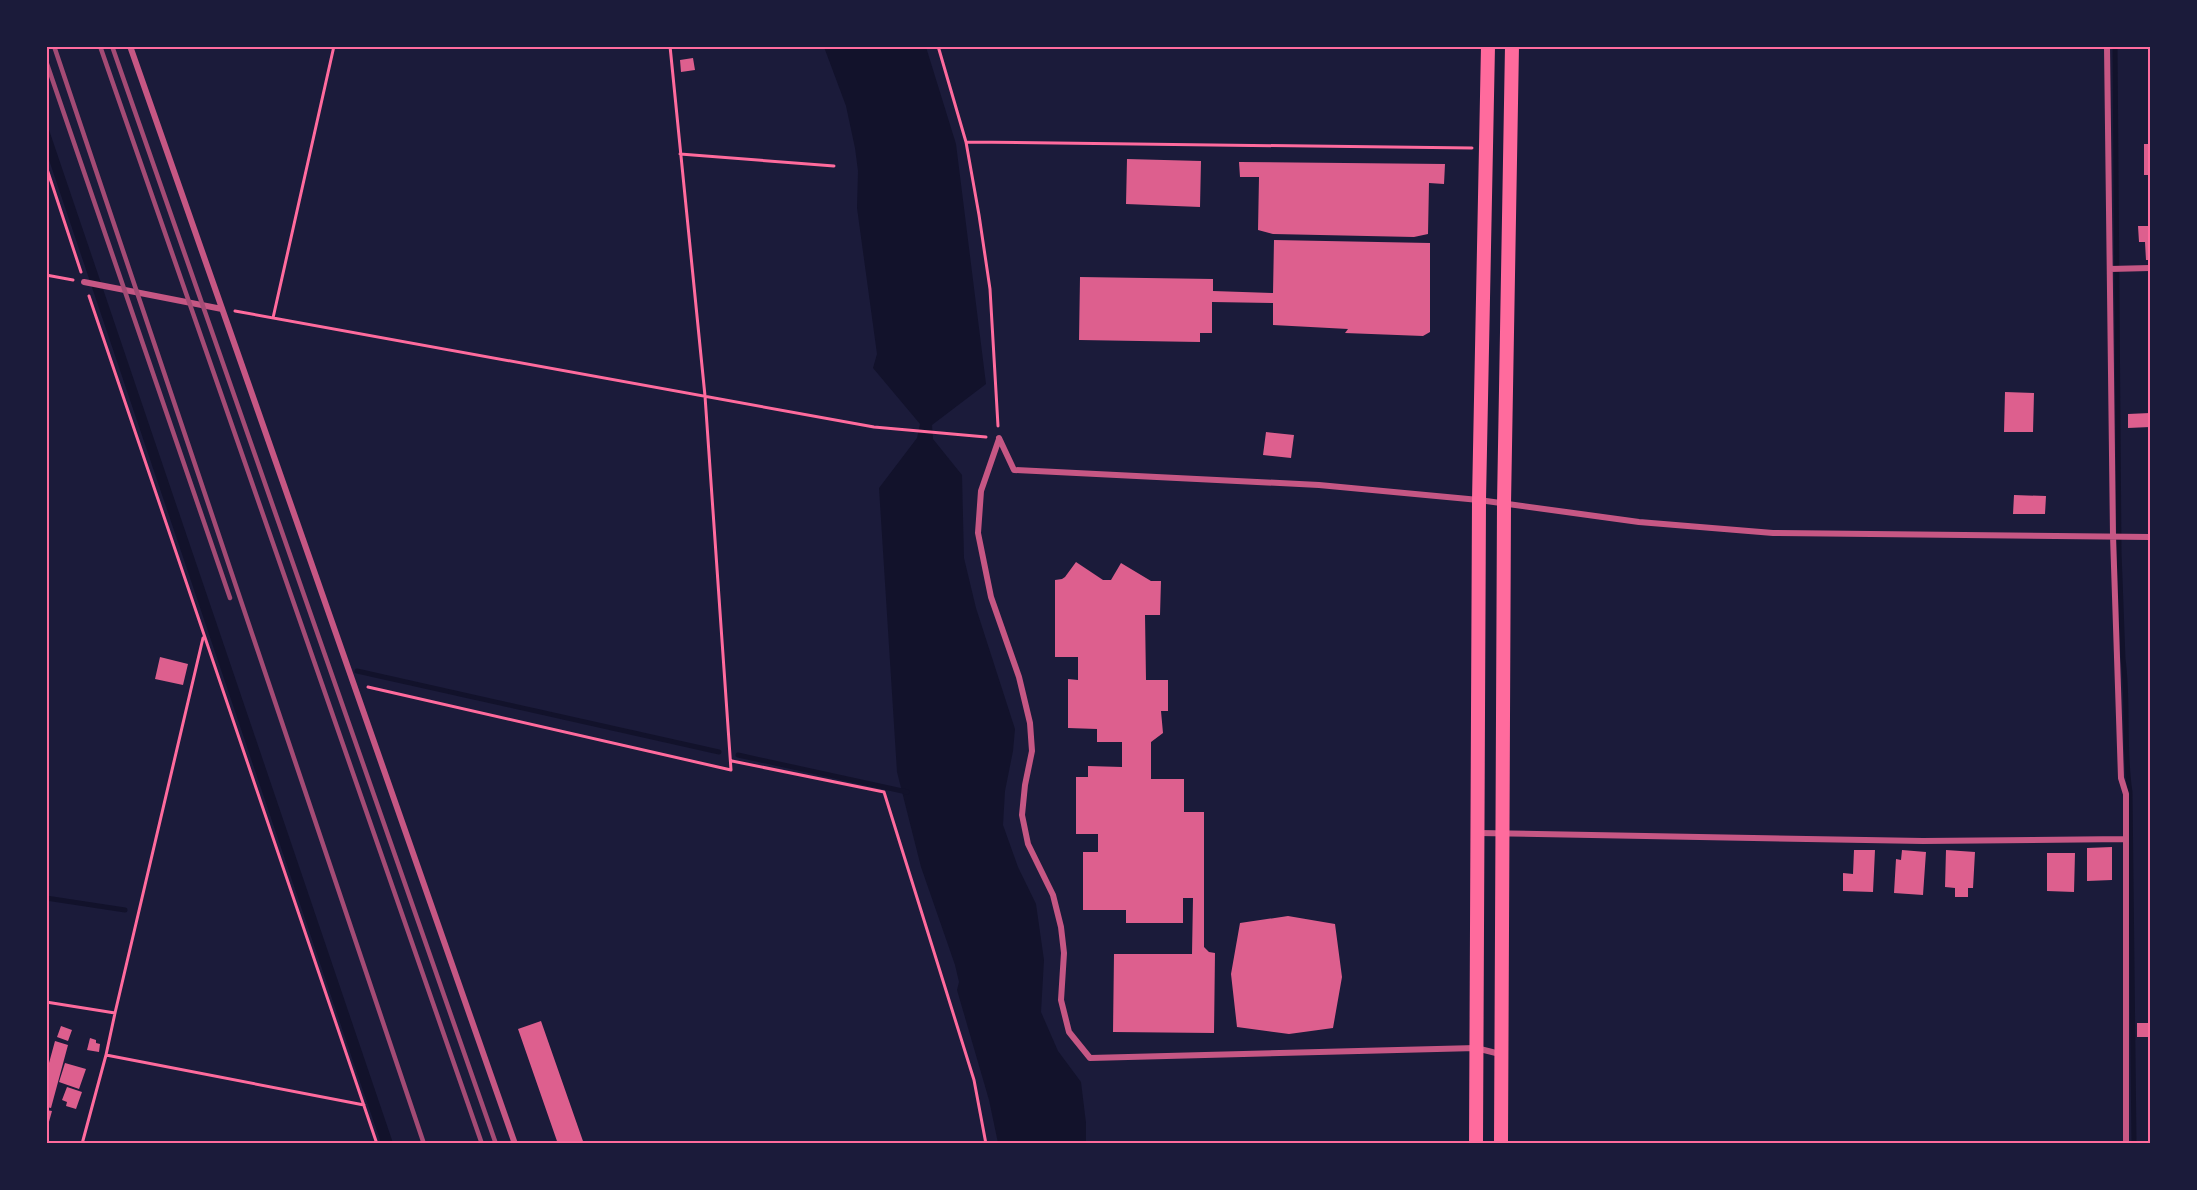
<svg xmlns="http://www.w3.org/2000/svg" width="2197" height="1190" viewBox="0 0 2197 1190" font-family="Cabin,sans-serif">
<rect width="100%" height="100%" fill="#1b1b3a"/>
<path fill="#12122b" d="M824 47H926L956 144 986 384 932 425 933 439 962 475 964 558 976 608 1015 729 1013 751 1005 791 1003 825 1018 867 1036 904 1044 960 1041 1012 1058 1051 1081 1082 1086 1123V1143H998L989 1100 957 990 959 982 955 965 921 867 897 772 879 488 917 438 920 424 873 368 877 354 857 208 858 171 855 148 846 106Z
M46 121 393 1143H381L360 1082 47 154Z"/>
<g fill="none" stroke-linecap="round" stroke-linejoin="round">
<path stroke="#12122b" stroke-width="5" d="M2115 46 2119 552 2123 659C2129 703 2123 748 2130 792L2134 1144
M357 671 719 752
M738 755 907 792
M46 898 125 910"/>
</g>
<path fill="#dd5f8e" d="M693 58 695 70 681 72 680 60Z
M2144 144H2150V175H2144Z
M1127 159 1201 161 1200 207 1126 204Z
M1239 162 1445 164 1444 184 1429 183 1428 234 1414 237 1273 234 1258 230 1259 177H1240Z
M2138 226H2150V260H2146L2145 242H2139Z
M1274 240 1430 243V332L1423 336 1345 333 1348 329 1273 325V303L1212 302V333H1200V342L1079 340 1080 277 1213 279V291L1273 293Z
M2005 392 2034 393 2033 432H2004Z
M2150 413V427L2128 428V414Z
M1266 432 1294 435 1291 458 1263 455Z
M2014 495 2046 496 2045 514H2013Z
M1076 562 1103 580H1111L1121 563 1151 581H1161L1160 615H1145L1146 680H1168V711H1161L1163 733 1151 742V779H1184V812H1204V947L1209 952 1215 953 1214 1033 1113 1032 1114 954H1192L1193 898H1183V923H1126V910H1083V852H1098V834H1076V777H1088V766L1122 767V742H1097V729L1068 728V679L1078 680V657H1055V580L1062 579 1065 577Z
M160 657 188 664 183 685 155 679Z
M2112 847V880L2087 881V848Z
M1854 850H1875L1873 892 1843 891V873L1853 874Z
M1902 850 1926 852 1923 895 1894 893 1896 859 1901 860Z
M1946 850 1975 852 1973 888H1968V897H1955V888L1945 887Z
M2047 853H2075L2074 892 2047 891Z
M1288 916 1335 924 1342 977 1333 1028 1289 1034 1237 1027 1231 974 1240 923Z
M541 1021 584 1144H558L518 1029Z
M2137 1023H2150V1037H2137Z
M61 1026 72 1030 68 1041 57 1037Z
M90 1038 96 1040V1043L100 1044 99 1052 87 1050Z
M55 1041 68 1045 51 1108 46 1107V1074Z
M65 1063 86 1069 79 1089 59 1082Z
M67 1087 82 1092 76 1109 66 1106 67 1102 62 1100Z
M46 1110 52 1111 47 1129H46Z"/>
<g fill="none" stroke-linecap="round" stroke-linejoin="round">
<path stroke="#ff6b9d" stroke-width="3" d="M938 46 966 142 979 215 990 289 998 426
M966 142 1472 148
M680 154 834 166
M46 166 81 272
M46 275 73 280
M89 296 377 1144
M235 311 874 427 986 437
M273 318 334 46
M368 687 731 770 705 396 670 46
M732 761 884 792 974 1080 986 1144
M46 1002 115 1013 203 638
M115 1013 106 1055 364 1105
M82 1144 106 1055"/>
<path stroke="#c65784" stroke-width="6" d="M130 46 515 1144
M2107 46 2113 536 2121 778 2126 794V1144
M2110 269 2150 268
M84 282 222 309
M999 438 1014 470 1319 485 1479 500 1639 522 1773 533 2150 537
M999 439 981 491 978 533 991 597 1019 677 1030 723 1032 751 1025 785 1022 815 1028 844 1053 895 1061 927 1064 953 1061 1000 1069 1032 1090 1058 1476 1048 1500 1054
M1478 833 1923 841 2126 839"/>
<path stroke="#ff6b9d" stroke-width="14" d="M1476 1144 1479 500 1488 46
M1501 1144 1504 504 1512 46"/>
<path stroke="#a44b75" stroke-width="4.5" d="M54 46 424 1144
M100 46 482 1144
M112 46 496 1144
M46 61 230 598"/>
</g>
<rect width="2197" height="1190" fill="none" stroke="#1b1b3a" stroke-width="96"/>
<rect x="48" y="48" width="2101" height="1094" fill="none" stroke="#ff6b9d" stroke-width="2"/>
</svg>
